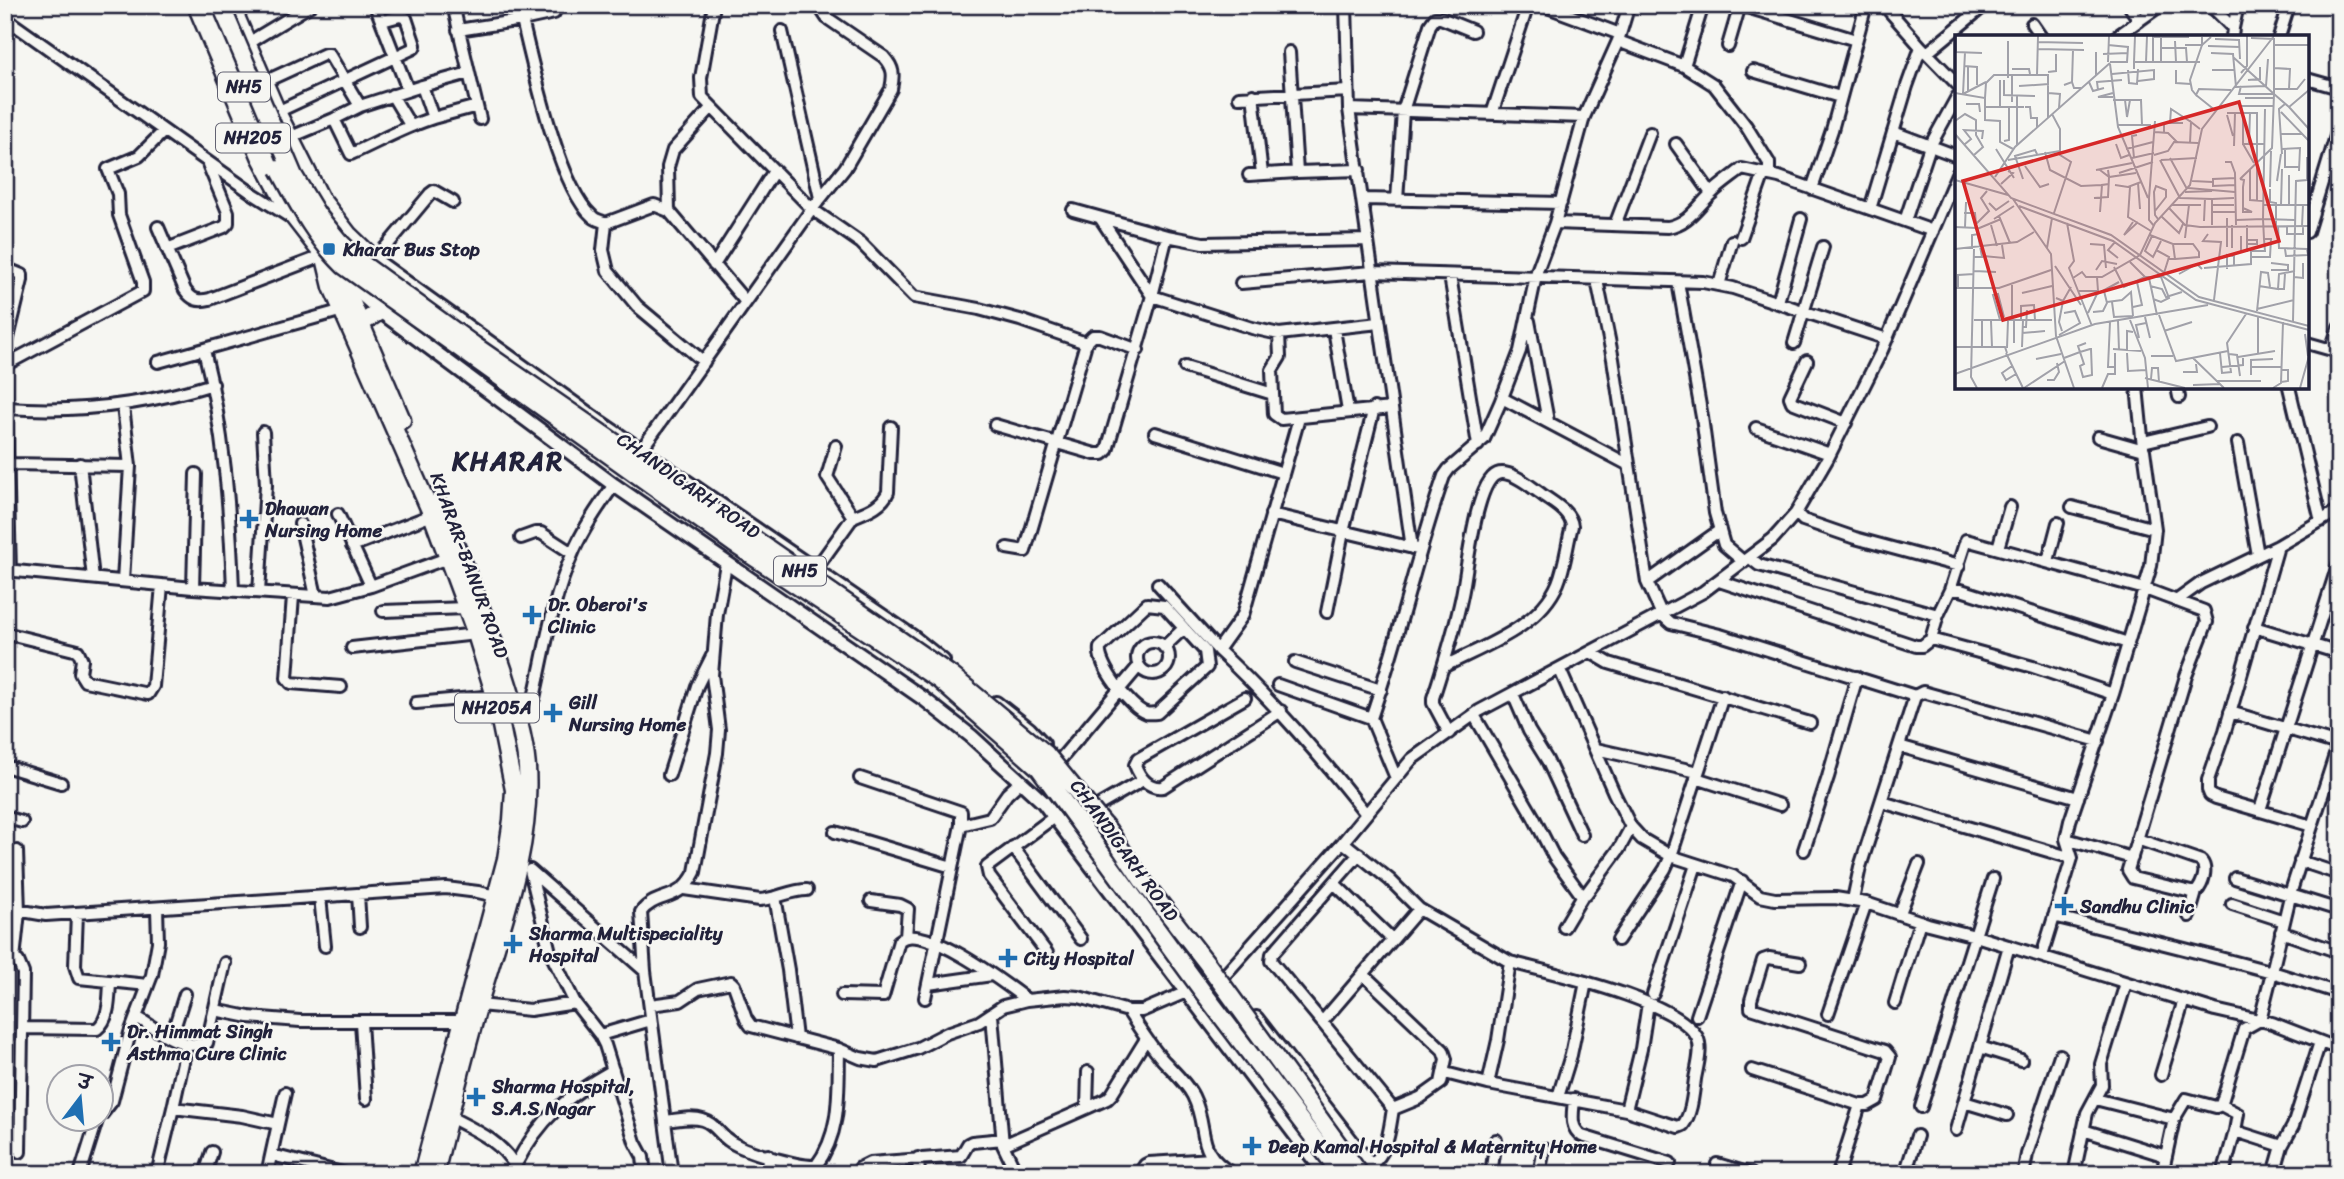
<svg xmlns="http://www.w3.org/2000/svg" width="2344" height="1179" viewBox="0 0 2344 1179" font-family="Sriracha,'Playpen Sans Deva',sans-serif">
<rect width="100%" height="100%" fill="#f6f6f2"/>
<filter id="ink" filterUnits="userSpaceOnUse"><feTurbulence type="fractalNoise" baseFrequency=".0143" numOctaves="2"/><feDisplacementMap in="SourceGraphic" scale="14" xChannelSelector="R" yChannelSelector="G"/><feConvolveMatrix kernelMatrix="1 2 1 2 8 2 1 2 1" color-interpolation-filters="sRGB"/></filter>
<g filter="url(#ink)">
<g fill="none" stroke-linecap="round" stroke-linejoin="round">
<defs>
<path id="minor" d="M375 5 408 90
M453 5 480 119
M714 5 701 78 702 97 812 209 861 243 914 297 979 309 1020 320 1086 343
M1346 5 1349 109 1412 548
M1542 5 1620 34
M1740 5 1856 40
M1884 5 1921 47
M2129 5 2139 21
M2210 5 2233 28 2232 37
M5 18 252 193 290 217
M522 20C533 66 559 187 592 216 595 220 602 221 606 223L654 205 669 211 746 302
M2032 24 2041 37
M2233 28 2238 5
M458 30 522 20 554 13
M782 31 820 198
M2116 37 2161 5
M2279 37 2289 5
M1618 41 1684 66 1714 85 1746 126 1769 163V175
M248 43 311 5
M1728 46 1740 5
M1289 52 1297 172 1359 170
M1927 53 1985 5
M1684 66 1703 5
M1753 71 1840 97
M2307 79 2339 88
M264 82 325 54H329L360 106
M422 86 469 73
M392 95 410 125
M1253 95 1262 174
M1239 97 1348 91
M1349 109 1584 117
M277 112 414 48 415 45 406 18 400 16 382 21
M1492 114 1528 5
M433 118 477 106
M1893 132 1957 156
M291 137 334 119 351 154C378 142 404 127 433 118L422 86 360 106 334 119
M1676 144 1711 193
M1249 175 1297 172
M1812 189 1832 130 1866 5
M1363 199 1561 203
M1397 200 1403 111 1430 25 1435 18H1441L1473 31
M1870 209 1907 86 1921 47 1957 84
M1073 210 1167 236 1203 243 1367 240
M669 211 668 167 673 150 711 108
M1905 221 1930 146 1957 97
M606 223 603 250 608 271 637 306 704 362
M1555 223 1668 227C1689 223 1696 208 1711 194 1720 185 1732 177 1742 169L1779 177 1933 231
M1615 225 1650 133
M158 227 185 290C192 300 198 302 210 299L322 256
M2307 232 2339 126
M1167 236 1152 296 1252 328 1279 334 1379 323
M1741 238 1764 173
M167 249 224 227 228 223V212L208 164
M375 260 430 194 434 191 453 202
M714 265 774 171
M5 268 22 275V280L7 342 5 356
M1450 276 1478 445
M1597 280 1613 359 1647 582 1662 615 1671 623 1720 635 1915 696 1860 867 1853 900
M1678 282 1702 417 1715 513 1724 545 1744 562
M1241 283 1372 272 1703 282 1733 288 1887 339
M1719 285 1732 241
M1778 302 1801 219
M1529 321 1548 421
M1334 329 1348 411
M1794 343 1823 247
M2307 343 2339 352
M2331 349 2339 327
M204 350C224 429 230 508 233 590
M1807 361 1790 397 1792 402 1846 423
M158 362 343 310
M5 365 143 291V282L119 215 118 194 108 169 139 156 164 131
M1185 367 1273 394 1274 414 1281 419 1392 408
M5 371 10 571 5 582
M2137 387 2143 447
M2177 387 2179 397
M2289 387 2321 521
M1273 394 1272 370 1280 357 1279 334
M1502 398 1629 465
M123 406 130 466 123 581
M7 408C78 413 145 405 213 384
M1299 418 1243 615 1218 650C1274 702 1319 754 1366 814
M995 425 1095 454H1103L1107 450 1152 296 1101 219
M1756 428 1830 454
M1155 433 1283 473
M2143 442 2207 427
M2238 443 2258 555
M641 450 812 209 845 168 891 89C894 75 894 68 884 57L827 18 823 12V5
M9 464 130 466
M80 464 93 578
M2072 507 2155 529
M1796 513 1803 520 1855 538 1959 566
M338 514 371 586
M1271 514 1417 549
M853 517C867 511 882 506 888 492L891 427
M300 524 316 596
M521 538 535 533H541L572 553
M352 546 432 515
M2278 546 2225 731 2208 780V790L2210 795 2216 798 2312 826
M1007 548 1025 551 1086 343 1093 336H1100L1138 350
M1998 548 2010 507
M1750 558 1759 565 1938 615
M2048 561 2058 523
M5 570 193 588 330 597 371 586 453 556
M815 570 853 517 827 477 836 446
M1719 581 1916 646H1922L1931 639
M1647 582 1720 530
M1158 584 1218 650
M193 588 196 474
M1950 590 1966 540 2145 589 2204 611 2207 622 2186 676 2128 870 2133 878 2191 892H2196C2203 884 2208 869 2201 861L2137 839
M259 592 266 485 263 432
M293 596 287 678 291 683 341 687
M2176 601 2201 583 2278 546 2339 510
M1147 604 1164 606 1205 651 1207 667 1157 713C1154 713 1148 714 1146 713 1130 708 1097 664 1100 648Z
M383 611 466 608
M1327 612 1343 532 1374 408
M2254 627 2339 653
M5 633 78 651 82 660 80 673 85 681 148 694 153 686 162 585
M1137 658a16 16 0 1 1 32 0a16 16 0 1 1-32 0Z
M1164 647 1184 628
M352 648 476 634
M1592 653 1609 663 1810 723
M1295 662 1381 690
M1443 667C1483 646 1539 628 1558 583 1565 566 1567 544 1572 526 1570 510 1551 502 1540 493 1530 486 1510 469 1497 474 1475 483 1467 573 1462 595 1455 629 1444 664 1433 698V703L1449 733
M1560 670 1614 793 1631 827 1642 839 1671 856 1733 876 1760 896 1775 899 1835 898 1866 903 1928 924 1979 937 2215 1010 2272 1023 2339 1049
M1278 685 1371 718
M1513 694 1529 731 1547 760 1582 835
M2113 694 2033 667 1931 639 1938 615 1950 590H1961L2128 643
M1915 696 1923 692 2098 741
M1245 698 1138 759 1135 765C1140 778 1149 789 1163 787L1281 711
M416 703 495 696
M516 709 530 704 534 698C545 650 552 600 572 555 582 530 598 507 614 485
M2230 712 2338 744
M1474 715 1533 816 1554 857 1580 893 1586 894 1619 849 1631 827
M2339 743 2292 888 2272 972 2339 993
M1899 746 2078 798
M1596 749 1698 772
M1059 761 1139 666
M5 766 61 783
M669 775 697 686 712 656
M860 778 961 812V825L925 998
M1396 778 1371 718C1399 638 1416 556 1444 476L1449 469 1484 439 1500 403 1520 351 1537 271 1555 223 1584 117 1618 41 1629 5
M1696 778 1780 805
M1882 802 2072 858
M1096 807 1143 780
M2260 810 2339 562
M5 817 22 822
M961 825 990 818 1007 794 1020 782
M835 832 952 867
M2066 839 2132 858
M1343 842 1390 880 1419 909 1510 962 1498 1040 1488 1084 1445 1073
M1013 847 1081 939
M1804 850 1828 777 1857 677
M1359 854 1272 954 1271 961 1276 967 1322 1022 1419 909
M2300 861 2339 874
M530 870 550 952 575 1003 600 1035 605 1045 635 1142 643 1157 645 1174
M530 870 645 971
M2235 878 2339 910
M1335 884 1392 939
M684 889 760 900C777 899 790 890 807 890
M358 894 360 927
M320 897 325 946
M775 897 788 970 796 1038
M871 901 900 905 908 909 906 937
M2232 904 2284 921
M5 908 46 915 446 888 478 892 500 897
M77 913 75 966 79 978 148 985
M1900 913 1919 864
M2054 916C2127 935 2200 952 2272 972L2260 1020 2244 1029 2221 1105
M2189 916 2196 892
M1564 927 1583 895
M2281 932 2339 952
M1618 940 1665 869 1671 856 1723 696
M1047 953 989 876 987 867 1054 817
M2042 956 2072 858 2066 839 2070 821 2113 694 2151 566 2155 529 2144 450 2098 437
M5 958 18 961 23 973 20 1152
M14 959 19 912 17 851
M1800 963 1769 958 1763 960 1751 1000V1008L1885 1051 1890 1057 1877 1100 1868 1105H1860L1838 1174
M1363 974 1443 1050 1446 1059 1441 1083 1420 1098 1393 1109
M928 984 992 975
M1653 994 1696 865
M842 995 883 996 899 941C921 919 1007 985 1027 1000
M1895 1003 1920 921
M479 1005 530 1010 575 1003
M650 1005 680 1001 698 989 731 982 734 985 746 1019 751 1026 839 1049 860 1058 877 1061 918 1048 947 1033 979 1022 1003 1006 1027 1000 1065 996 1079 997 1128 1011H1142L1224 976 1343 842 1412 759 1479 711 1703 592 1773 539 1796 513 1828 458 1882 350 1957 174
M215 1010 249 1017 300 1021H463
M1128 1011C1139 1028 1149 1044 1162 1059 1173 1071 1186 1082 1193 1096 1210 1130 1193 1151 1233 1174
M1828 1014 1866 903
M992 1015 1003 1145 1017 1174
M1697 1016 1742 881
M137 1017C157 1030 183 1051 207 1043L225 963
M361 1022 366 1099
M1322 1022 1393 1109C1389 1131 1389 1151 1370 1166
M22 1028 97 1029C110 1019 109 997 110 982
M600 1035 651 1020
M171 1038 185 994
M1980 1047 2021 1060
M1752 1070 1860 1105
M1088 1072 1087 1108 1107 1099 1112 1094 1146 1039
M2161 1075 2184 1000
M1488 1084 1626 1110 1678 1127 1683 1125C1692 1113 1693 1093 1695 1079 1697 1067 1703 1048 1697 1037 1677 1000 1551 973 1510 962
M1558 1097 1571 1055 1586 982
M1574 1099C1573 1114 1569 1127 1582 1136L1670 1163
M1964 1102 2007 1115
M1921 1107 1993 879
M173 1108 187 1044
M1626 1110 1641 1049 1648 1003
M102 1114 112 1101 130 1033 152 975 158 942 157 908
M450 1117C475 1130 501 1141 515 1166 539 1119 568 1095 613 1070
M2174 1119 2186 1099 2216 1107 2221 1105 2238 1114 2235 1131
M665 1121C677 1120 691 1116 703 1120 714 1123 719 1134 728 1140 742 1151 799 1167 816 1166 842 1132 838 1089 839 1049
M278 1124 285 1093
M1956 1130 2009 946
M2083 1130 2166 1156 2174 1119 2095 1099
M1003 1145 1087 1108
M2282 1146 2293 1126 2320 1042
M272 1155 346 1174
M918 1158 919 1174
M1717 1164 1751 1174
M1907 1168 1917 1136
M1906 1173 1907 1168 1926 1174
M80 1174 97 1120
M157 1174 173 1108 242 1116 278 1124 267 1174
M205 1174 212 1152
M672 1174 645 971 641 912C656 892 680 903 695 872L717 753 719 730 712 675 717 614 726 564
M767 1174 768 1155
M858 1174 860 1168 870 1163 961 1156 968 1144 972 1142 1003 1139
M1139 1174 1145 1165 1149 1163 1212 1159
M1491 1174 1496 1140
M1539 1174 1544 1149
M1567 1174H1577
M2025 1174 2024 1170 2027 1154 2060 1055
M2074 1174 2087 1113 2102 1085 2101 1064 2126 983
M2162 1174 2166 1156
M2223 1174 2235 1131 2282 1146 2274 1174"/>
<path id="major" d="M375 260 601 423 913 637 943 661
M342 277 380 311 614 485 924 699 971 736 1043 802 1325 1174
M996 703 1029 729 1043 744
M1256 1018 1377 1174"/>
<path id="highway" d="M196 5 260 156 289 211 333 268
M209 5 279 169
M231 5 277 112 321 199 348 234 375 260
M348 234 326 262 332 287 432 515 476 634 495 696 514 790 512 820 506 859 422 1174
M359 245 340 275 402 420
M362 323 380 311
M435 1174C449 1116 464 1057 480 1000 502 924 532 847 527 767 524 733 513 701 503 669 484 612 461 557 437 502"/>
</defs>
<use href="#minor" stroke="#22223b" stroke-width="16"/>
<use href="#major" stroke="#22223b" stroke-width="18"/>
<use href="#highway" stroke="#22223b" stroke-width="21"/>
<use href="#minor" stroke="#f6f6f2" stroke-width="10"/>
<use href="#major" stroke="#f6f6f2" stroke-width="12"/>
<use href="#highway" stroke="#f6f6f2" stroke-width="16"/>
<defs>
<path id="highway-bridge" d="M221 5 294 176 317 214 339 241 364 265 474 345 951 675 1046 754 1109 831 1142 880 1206 962 1360 1174
M279 169C298 204 315 238 344 266L734 544 939 680 1039 768 1203 992 1341 1174"/>
</defs>
<use href="#highway-bridge" stroke="#22223b" stroke-width="21" stroke-linecap="butt"/>
<use href="#highway-bridge" stroke="#f6f6f2" stroke-width="16"/>
</g>
</g>
<g fill="#1f6fb2" stroke="#f6f6f2" stroke-width="2.5">
<rect x="322" y="242" width="14" height="14" rx="3.5"/>
<path d="M245.5 508.5h7v7h7v7h-7v7h-7v-7h-7v-7h7z"/>
<path d="M528.5 604.5h7v7h7v7h-7v7h-7v-7h-7v-7h7z"/>
<path d="M549.5 702.5h7v7h7v7h-7v7h-7v-7h-7v-7h7z"/>
<path d="M2060.5 895.5h7v7h7v7h-7v7h-7v-7h-7v-7h7z"/>
<path d="M509.5 933.5h7v7h7v7h-7v7h-7v-7h-7v-7h7z"/>
<path d="M1004.5 947.5h7v7h7v7h-7v7h-7v-7h-7v-7h7z"/>
<path d="M107.5 1031.5h7v7h7v7h-7v7h-7v-7h-7v-7h7z"/>
<path d="M472.5 1086.5h7v7h7v7h-7v7h-7v-7h-7v-7h7z"/>
<path d="M1248.5 1135.5h7v7h7v7h-7v7h-7v-7h-7v-7h7z"/>
</g>
<g text-anchor="middle" stroke-width="5" stroke-linejoin="round" paint-order="stroke">
<g fill="#f6f6f2" stroke="#626272" stroke-width="2">
<rect x="218" y="72.5" width="52" height="29" rx="5"/>
<rect x="216" y="123.5" width="74" height="29" rx="5"/>
<rect x="774" y="556.5" width="52" height="29" rx="5"/>
<rect x="455" y="693.5" width="84" height="29" rx="5"/>
</g>
<g font-size="18" font-weight="bold" fill="#22223b">
<text x="244" y="93">NH5</text>
<text x="253" y="144">NH205</text>
<text x="800" y="577">NH5</text>
<text x="497" y="714">NH205A</text>
</g>
<g font-size="19" font-weight="bold" fill="#22223b" stroke="#f6f6f2" text-anchor="start">
<text x="343" y="256">Kharar Bus Stop</text>
<text x="265" y="515">Dhawan<tspan x="265" dy="22">Nursing Home</tspan></text>
<text x="548" y="611">Dr. Oberoi's<tspan x="548" dy="22">Clinic</tspan></text>
<text x="569" y="709">Gill<tspan x="569" dy="22">Nursing Home</tspan></text>
<text x="2080" y="913">Sandhu Clinic</text>
<text x="529" y="940">Sharma Multispeciality<tspan x="529" dy="22">Hospital</tspan></text>
<text x="1024" y="965">City Hospital</text>
<text x="127" y="1038">Dr. Himmat Singh<tspan x="127" dy="22">Asthma Cure Clinic</tspan></text>
<text x="492" y="1093">Sharma Hospital,<tspan x="492" dy="22">S.A.S Nagar</tspan></text>
<text x="1268" y="1153">Deep Kamal Hospital &amp; Maternity Home</text>
</g>
<g font-size="19" fill="#22223b" stroke="#f6f6f2">
<text transform="translate(689 485) rotate(35)" y="7">CHANDIGARH ROAD</text>
<text transform="translate(470 565) rotate(70)" y="7">KHARAR-BANUR ROAD</text>
<text transform="translate(1125 850) rotate(54)" y="7">CHANDIGARH ROAD</text>
</g>
<g font-size="26" font-weight="bold" letter-spacing="2" fill="#22223b" stroke="#f6f6f2">
<text x="508" y="470">KHARAR</text>
</g>
</g>
<g transform="translate(1955 35)">
<rect width="354" height="354" fill="#f6f6f2"/>
<path fill="none" stroke="#a1a1a9" stroke-width="2" d="M1 1V17L27 18M198 2H234M256 2 247 10 235 45 237 55 241 60 244 54 276 55M296 3 319 4V59L334 72M260 4 284 5 285 24M220 6 221 27M82 7 128 8M153 10 173 12 172 27H155M230 10H247V2M319 10H354M253 11 285 12M206 13H231L232 27M82 14 129 15M256 18 278 19 281 52 311 51M148 19 173 18M278 22 319 59 317 113 285 144M153 27 154 1M179 27 180 1M191 27 192 1M198 27V1M206 27V2M155 29 163 92 193 163M9 31 22 32V50M319 33 335 34 334 54M57 34H74L75 39M179 34V27H245M173 35 174 48 182 49 183 34M221 35V48L236 49M257 35H279M93 37 101 36V19M286 38 292 31V1M157 39 199 35V44L183 46M82 40 83 1M141 40V17M53 43V6M49 45V60L80 61M293 45 305 44V32M117 47 118 15M134 47 138 56 149 53M109 50 117 47 119 53H126M64 51 94 49M286 51 284 59H319M311 51 313 24M319 54H342L350 44M143 55 142 47 167 45M354 55 334 72 354 94M13 56V31M0 58 30 63V85L45 86V107L58 114M93 58 105 59 104 73M8 59 10 17M8 59 31 47M241 60 261 76M158 62H143L158 58M30 63 31 48 39 40H93V83M290 63H319M158 65H186L187 90M170 65 172 82 175 65M57 67V39M11 69H24L25 77M30 72H69M45 72V45M70 72H75L76 83H82V93M310 74 308 184 340 185M326 77 354 106M272 78H302V165M287 78 286 71H319M288 78V109H309M97 79 105 94V120L116 127 99 178M272 80 278 101M0 86 10 79 21 85V100L28 112 19 120M215 88 216 74 236 87M163 90H196M200 97 213 98 222 107M209 97V88H228M0 99 56 163 156 200 244 262 354 291M325 99H347M49 106 54 105V72M235 108 236 87 245 94M10 109 16 104 9 95 28 96 27 104M161 109 166 123 174 120M288 109 299 128M294 109 295 78M62 111V60M279 111 280 78M330 113V132H344M41 114 59 143M171 114 198 107M327 114 345 113 344 136M90 117 95 135 126 151 147 150M327 119 324 74 330 69M199 120 213 116 219 107 243 108M177 123 199 118M179 123 177 101 182 100M215 123 232 154M53 125 105 116M205 125 225 163 257 164V190M206 125 242 123M270 127H276L280 138 281 190M70 131 85 152 94 149M295 134V165L308 166M141 135 177 128M153 135 154 142 181 138M164 138 198 127M40 142 60 112 155 28M68 144 60 121 80 115 82 119M285 144 289 145 288 152V177H297L288 173M0 145 53 160M237 146 258 147M322 146 326 119M183 148 185 174M46 149 58 138 53 136M160 150 173 152 186 147M258 150V144L281 143M257 151 280 150M175 152 173 182 196 196M315 152 316 116M233 153 280 157M315 154V167L321 168V191M230 157 257 156M139 163 153 162 154 142 145 135M58 164 96 219 101 301 119 353M257 164 279 163M34 168 41 175 54 166M217 170H246M257 170H279M308 170H354M326 170 327 134M334 170V140M64 171 158 206 241 265 354 295M214 173 230 190 245 192 354 191M200 176 211 162V155L201 151 199 157 200 180 203 184M145 177 147 150 154 149M257 177H281M9 178H20L21 189M44 181 55 208M206 181 224 198 228 189M39 184 59 171M281 185 308 184 309 204M249 186 250 163M178 187 169 200 183 187M112 188 119 226 114 233 137 291M36 190 42 211M292 190V216M199 191 194 185V163L200 86M323 191 324 213 352 214 353 220 331 221 330 214M332 191V199H348V191M347 191 348 170M0 192 22 193M10 192 11 167M22 194 46 184M253 199 248 206 266 207 259 265M195 200 218 209 220 224H214M197 201 190 216 198 222 206 206M286 201V216H293M230 203 234 170M160 207 153 215 163 223M135 209 149 210 151 233M218 209H238L244 217V222L220 224M292 209H302V205H292M272 212V183M92 213 97 183M277 213V190M0 214 62 207 79 197M17 214V200L24 199M19 214 16 342 22 353M201 215 214 222 209 238M28 221 49 223 47 210M19 222H27L21 189 34 176 26 163 32 156M175 227 190 242H207M316 228 333 230V235H316M100 231 126 270M159 232 169 252 190 242M249 233 296 229V216H310L309 204H316L315 222H296M272 234V220L279 221V230M141 235 147 226 162 229M19 236 41 237M224 239 242 229 247 234M339 242 348 243V228M118 243 127 237 131 242H147L185 220 200 188 235 150 247 94 319 1M194 243 202 280M195 251 207 254 211 262 227 257M304 251 323 254 324 239 340 236M0 253H44L96 235M3 253V240L19 239M323 254H329L330 239M124 256H143L142 242M67 258 97 251M101 263 108 266 116 252M198 264 206 267 214 263 206 242M152 267 167 265 176 257 178 281M157 267 159 282 178 281M178 272 187 270 182 247M302 274 339 265M302 276 306 237 313 238 315 252M138 277 148 276 152 268 149 256M133 278 142 259 164 247M204 280 221 326 273 316M190 282 195 303M57 284V248M19 285H97M45 285 38 260 43 259 49 282M66 285V271L79 270 80 285M175 285 190 323 193 353M36 286 37 312M163 286 164 315M338 286 341 146 352 145V122M155 287 153 332H160V318M67 292H71L72 275M107 296 104 287 108 266M209 296 237 287M67 298 90 296M350 299 353 321M104 300 125 288 120 276 109 278M184 303 181 290 191 288M59 308V285M0 312H50L52 318M27 312V286M67 312 68 285M52 313 53 285M158 314 186 316M172 315V296L178 297M51 318 68 353M172 318 173 336 191 335M265 318 267 338 276 337 272 308 291 279M274 319 282 320 285 341M303 319V282M196 321H218M283 322 320 316M109 323 125 317 135 314H136L137 340 128 342 125 331 129 329 123 311 131 308M238 323 269 353M81 324 106 319M57 331 47 338 51 345 61 339M267 332 288 330V323M296 332H326M228 337H242L241 329M0 339 140 289 253 270M296 340V325L318 324M190 343 230 353M196 344 197 333H203L204 347M92 345H99L104 337 102 328M261 346H306M326 347 333 346V335H326M238 350 265 349M69 353 110 326M147 353 153 339H160V332M318 353 326 348 328 287M345 353 354 321"/>
<path fill="#d62828" fill-opacity="0.15" stroke="#d62828" stroke-width="3.5" d="M284 67 324 206 48 285 8 146Z"/>
<rect width="354" height="354" fill="none" stroke="#22223b" stroke-width="3.5"/>
</g>
<rect width="2344" height="1179" fill="none" stroke="#f6f6f2" stroke-width="28"/>
<rect x="14" y="14" width="2316" height="1151" fill="none" stroke="#22223b" stroke-width="2.5" filter="url(#ink)"/>
<g transform="translate(80 1098) rotate(16)"><circle r="33" fill="#f6f6f2" stroke="#a1a1a9" stroke-width="2"/>
<path d="M0-5L12 26L0 18L-12 26Z" fill="#1f6fb2"/>
<text y="-10" font-size="19" font-weight="bold" text-anchor="middle" fill="#22223b">उ</text>
</g>
</svg>
